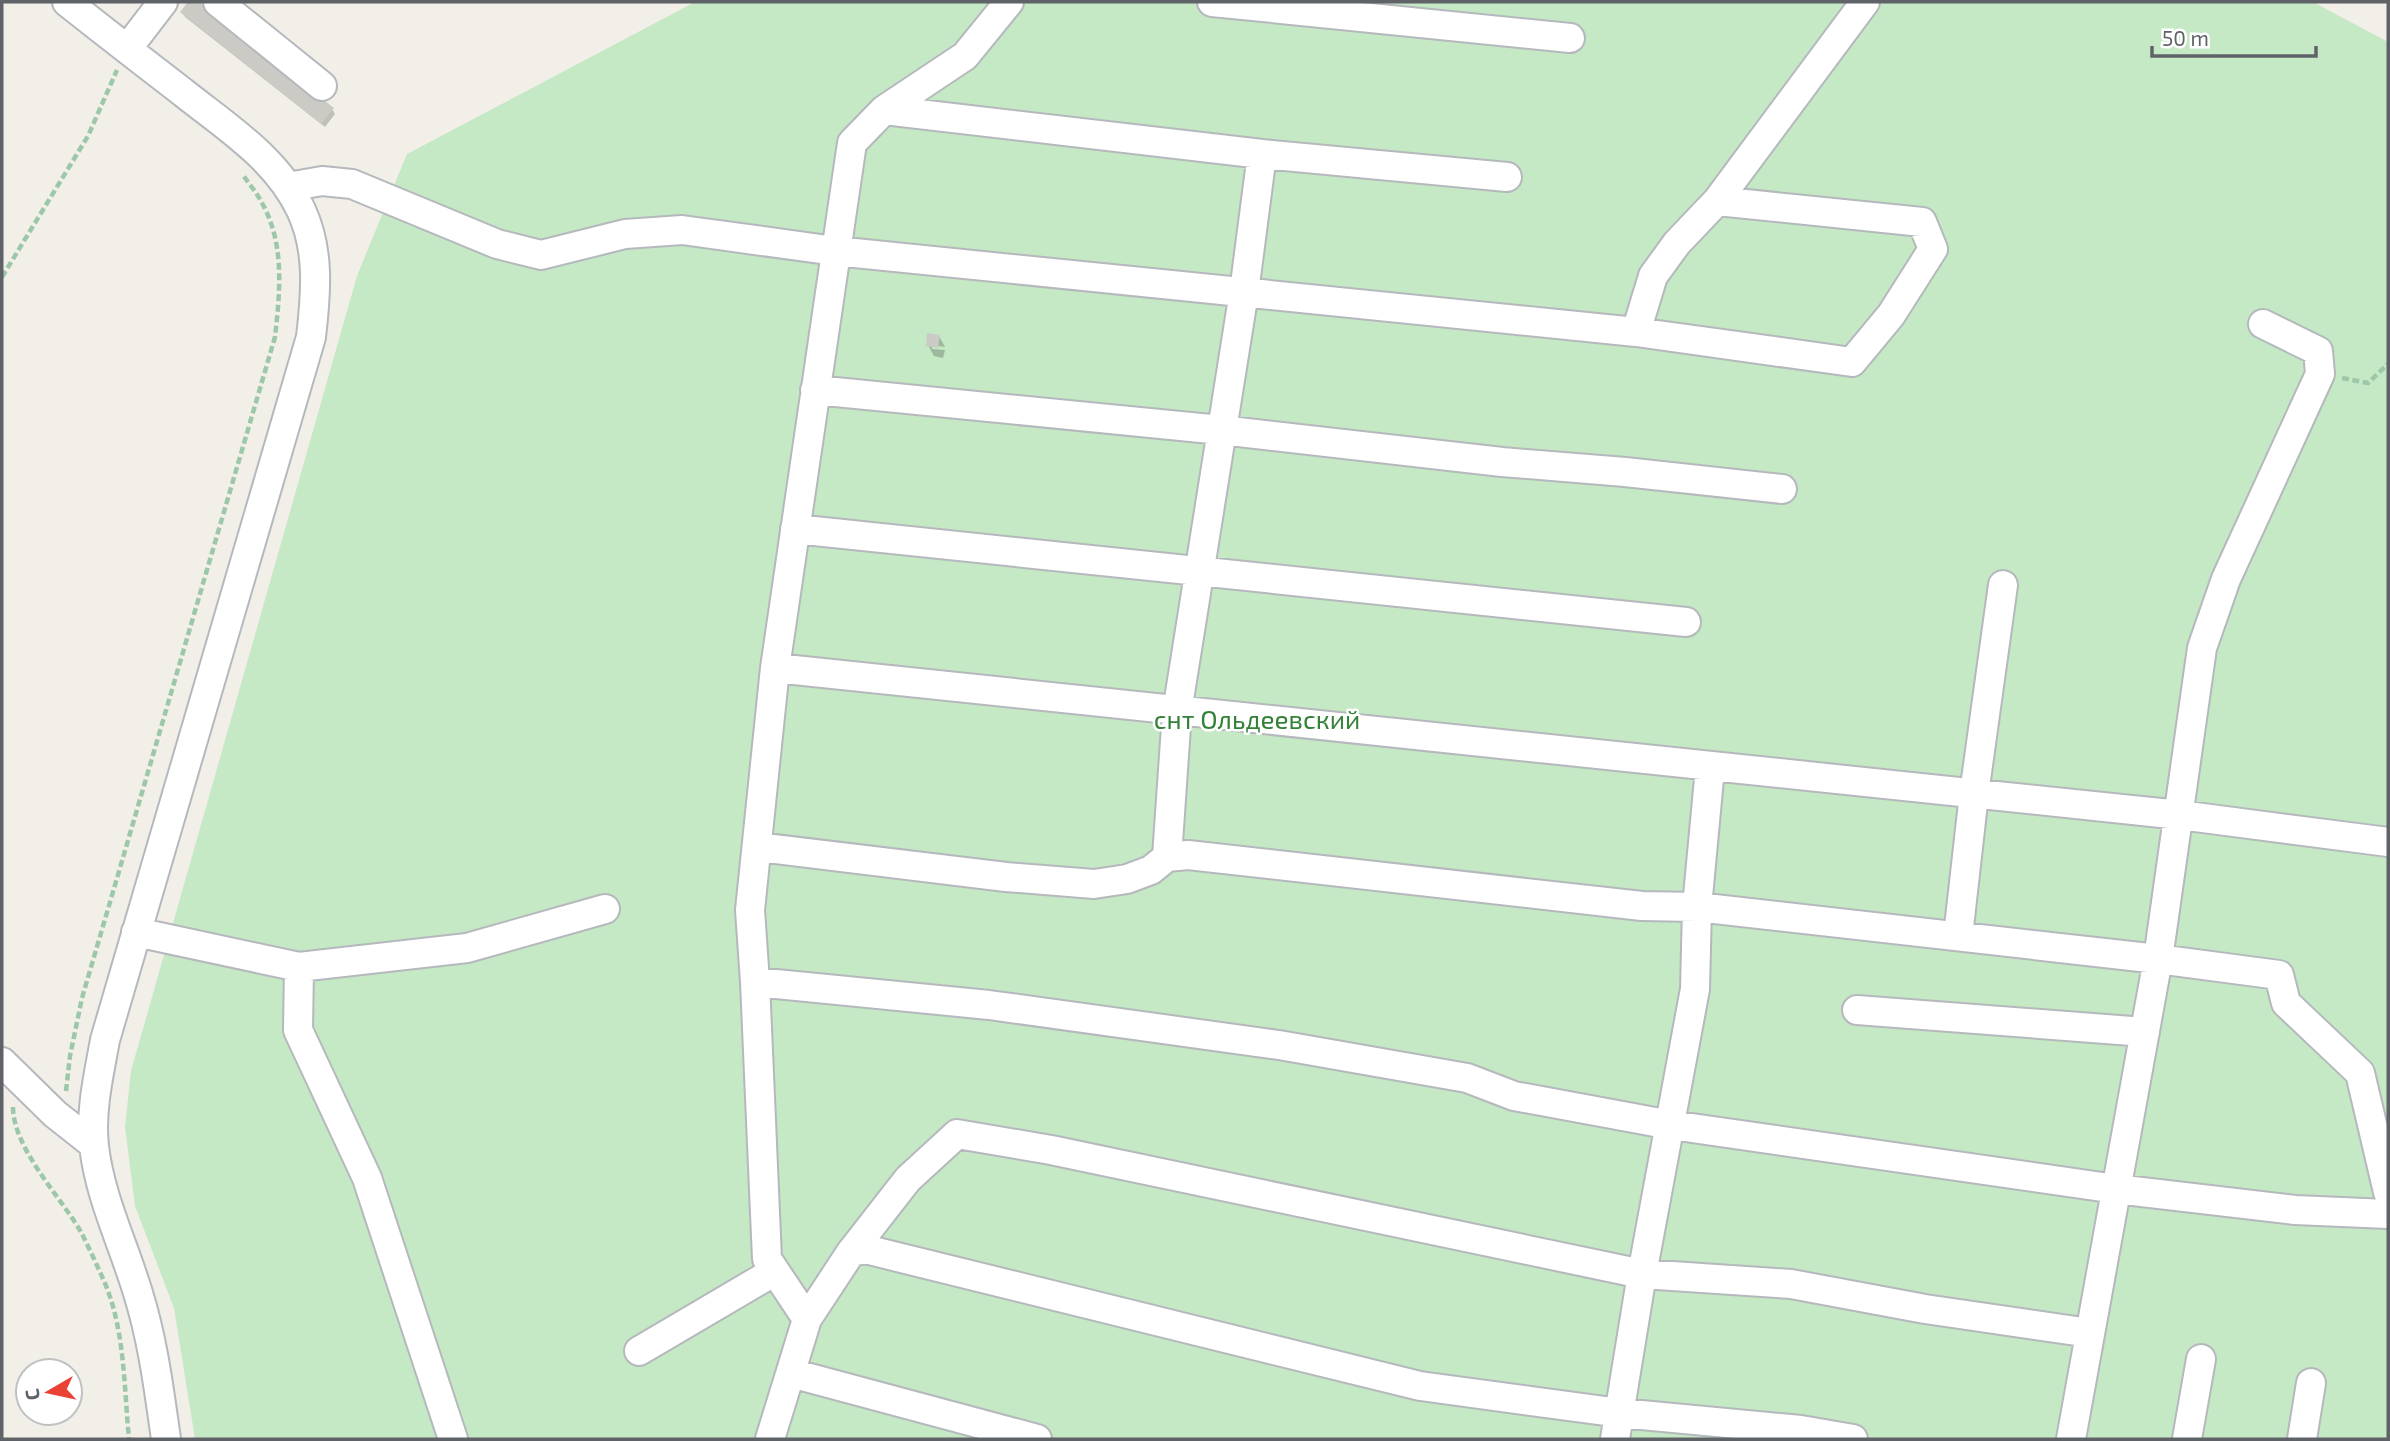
<svg xmlns="http://www.w3.org/2000/svg" width="2390" height="1441" viewBox="0 0 2390 1441" font-family="'Exo 2',sans-serif">
<rect width="100%" height="100%" fill="#f1efe8"/>
<path fill="#c5e8c5" d="M695 2H2313L2388 42V1439H195L174 1308 135 1206 125 1127 131 1071 357 276 407 154Z"/>
<path fill="#0003" d="M190 2H196L332 109 335 114 325 127 185 17 182 12Z
M939 336 945 347 932 345V349L945 350 943 358 934 356 928 345Z"/>
<path fill="#cccac5" d="M188 2H199L334 108 321 124 180 12Z
M927 333 940 335 938 348 926 346Z"/>
<g fill="none" stroke-linecap="round" stroke-linejoin="round">
<defs>
<path id="minor" d="M67 2C106 33 145 63 185 94 228 128 277 159 301 210 320 250 316 294 311 337L105 1040C99 1074 90 1111 94 1146 100 1198 123 1243 138 1293 153 1341 159 1390 166 1439
M218 2 322 86
M1212 2 1570 38
M127 49 163 2
M884 110 1262 154 1507 177
M288 187 322 181 352 184 497 244 541 255 625 234 682 230 835 251 1636 332 1852 362 1891 315 1933 249 1922 222 1717 201 1677 243 1653 276 1636 332
M1717 201 1865 2
M815 390 1221 430 1502 462 1625 472 1782 489
M795 529 1686 622
M775 668 2180 815 2388 842
M758 847 1006 877 1094 884 1127 879 1151 870 1167 857 1188 855 1642 906 1697 907 2158 959 2279 975 2286 1003 2360 1073 2388 1192
M1167 857 1177 712 1244 292 1262 154
M136 932 299 967 467 948 605 909
M1958 936 1974 794 2003 585
M299 967 298 1030 367 1178 453 1439
M755 982 989 1005 1279 1045 1467 1078 1514 1096 1671 1125 2116 1189 2295 1210 2388 1214
M1857 1010 2145 1032
M2 1062 55 1114 93 1144
M851 1252 908 1179 957 1134 1051 1150 1642 1274 1791 1284 1925 1309 2090 1333
M807 1319 851 1252 865 1249 1420 1386 1620 1413 1801 1430 1853 1439
M639 1351 775 1271
M791 1373 1037 1439
M770 1439 807 1319 767 1259 755 982 750 910 775 668 852 143 884 110 965 56 1009 2
M1615 1439 1642 1274 1695 989 1697 907 1710 768
M2071 1439 2158 959 2202 648 2226 579 2320 374 2318 351 2263 324
M2187 1439 2201 1359
M2302 1439 2311 1383"/>
</defs>
<use href="#minor" stroke="#b5b8bc" stroke-width="32"/>
<path stroke="#9cc7a9" stroke-width="4.5" stroke-dasharray="7 3.5" stroke-linecap="butt" d="M2 277 88 136 117 70
M2342 378 2368 383 2388 364
M66 1091 70 1056 82 998 275 337C280 292 285 244 262 203 257 193 249 184 243 175
M13 1107C13 1148 60 1196 81 1232 89 1248 97 1265 104 1281 125 1329 124 1388 129 1439"/>
<use href="#minor" stroke="#fff" stroke-width="28"/>
</g>
<g text-anchor="middle" stroke-width="5" stroke-linejoin="round" paint-order="stroke">
<g font-size="26" fill="#348238" stroke="#fff">
<text x="1257" y="729">снт Ольдеевский</text>
</g>
</g>
<rect width="2390" height="1441" fill="none" stroke="#5f6368" stroke-width="7"/>
<g transform="translate(49 1392) rotate(261)"><circle r="33" fill="#ffffff" stroke="#bfc1c3" stroke-width="2"/>
<path d="M0-5L12 26L0 18L-12 26Z" fill="#ea4335"/>
<text y="-10" font-size="19" font-weight="bold" text-anchor="middle" fill="#5f6368">С</text>
</g>
<path d="M2152 46v10h164v-10" fill="none" stroke="#5f6368" stroke-width="3.5"/>
<text x="2162" y="46" font-size="21" fill="#5f6368" stroke="#ffffff" stroke-width="5" paint-order="stroke">50 m</text>
</svg>
